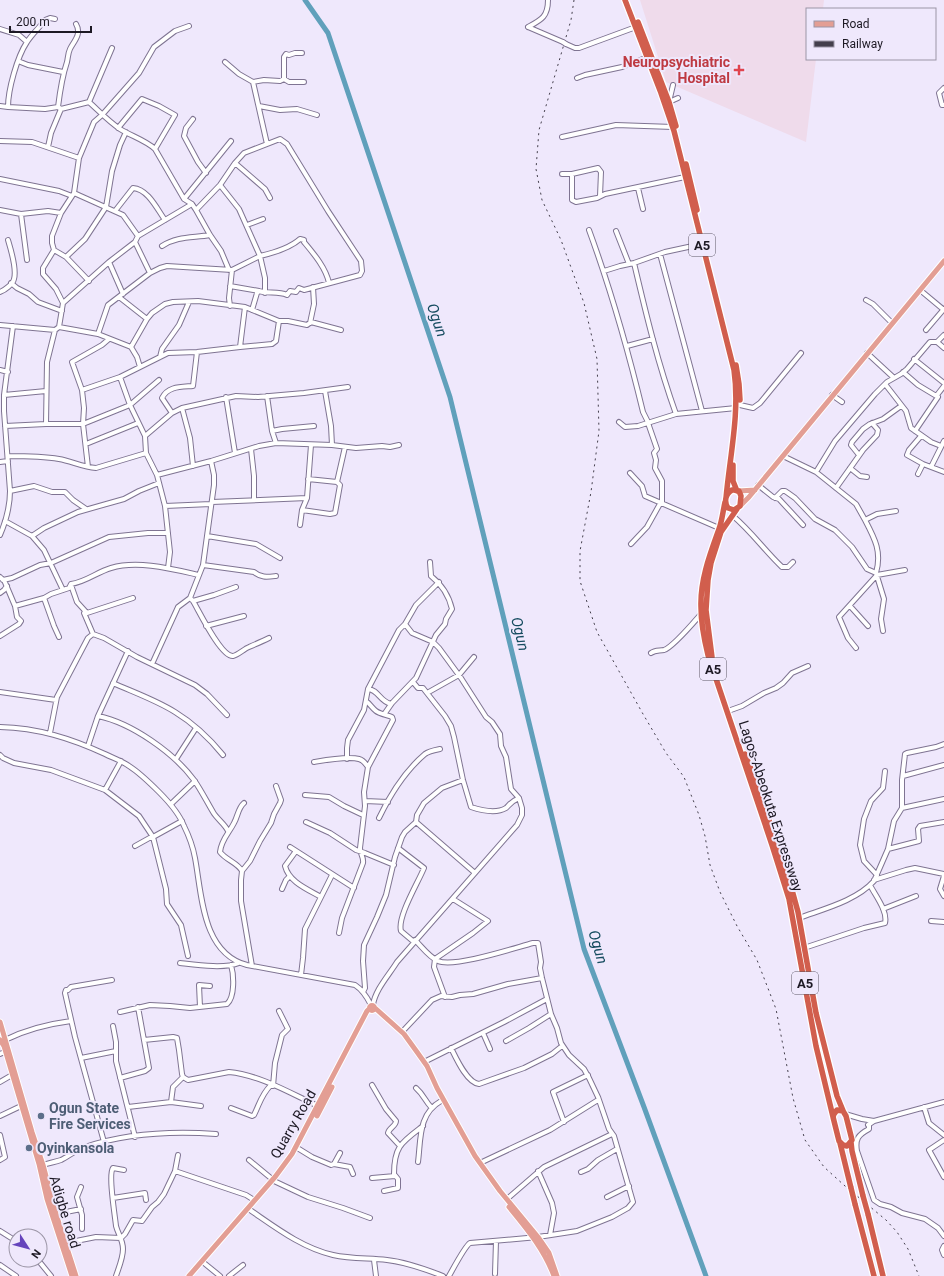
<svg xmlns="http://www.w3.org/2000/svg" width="944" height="1276" viewBox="0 0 944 1276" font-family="Roboto,sans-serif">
<rect width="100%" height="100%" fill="#efe8fc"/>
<path fill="#efdbeb" d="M640 0H824L823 9H807V59H816L806 142 666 82Z"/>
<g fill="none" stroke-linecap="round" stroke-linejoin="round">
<path stroke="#60a0bb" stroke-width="5" d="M305 0 328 33 450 397 584 949 644 1107 706 1276"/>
<defs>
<path id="minor" d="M528 27 563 42
M528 27C541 20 548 17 548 0
M0 29 19 35 27 42
M566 44 575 48H579L636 27
M112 48 89 102C99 111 108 121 120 129 131 136 145 140 155 149L184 199 192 204 196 210 210 235 221 251 229 270
M18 61 28 65 63 72
M225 62 239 74 253 82 264 80 280 81 284 79 289 82H304
M577 78 585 75 622 67 648 57
M284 79V57L286 54 289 55 295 53H302
M253 82 267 144
M673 85 669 102 678 98
M944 88 939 93 942 105H944
M0 106 8 107 45 109 58 107 61 109 89 102
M259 106 280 110 297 109 317 115
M8 107C8 90 17 57 27 42 32 34 39 28 45 20L50 18 55 19
M58 107C60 91 62 77 67 62 68 58 68 53 70 49 74 41 82 34 76 24
M193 119 186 128 184 136 198 162 206 173
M118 128 142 99 159 106 175 115 155 149
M562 137 616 125 673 127
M0 141 32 142 79 158
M48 147 51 133 61 109
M235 163 265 189 270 198
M562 174H572L598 168 601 172 600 196
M572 174V200L576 202 597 198 605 194 685 177
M0 179 59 191 72 196
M220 185 239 209 260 256C273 253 290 248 300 239L304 240V242C314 254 326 268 329 283
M638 188 643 209
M74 193 123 215 138 236
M184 199 231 141
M0 210 21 214 48 211 61 213
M196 210 220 185 235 163 244 153 280 139 287 144 328 211 361 261 362 271 360 275 304 290 299 288 296 292 290 291 287 295C278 291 268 294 259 291L257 293 252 310
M115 211 133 188C148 189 157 209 165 220
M21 214 27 260
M247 225 263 219
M589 230C611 290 628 350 643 412L648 422
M616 231 629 264
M135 242 150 273
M162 246C177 236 193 238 210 235
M54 250 43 268V274L56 289 63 303
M660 254 702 411
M66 257 85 239 106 207 112 171 120 145 126 132
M109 262 123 294
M634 263C646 314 658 364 676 414
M604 271 620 266 634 263 665 252 702 244
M89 281 66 257 54 250 52 243V236L61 213 74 193 79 158 94 122 102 115 139 73 154 47 175 31 189 26
M11 283 17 288 29 294 38 302 62 311
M230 286 259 291
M920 290 944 310
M0 292C5 290 13 284 14 279 17 269 11 250 8 240
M119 297 147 319
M866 300 873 304 892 323
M230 306 229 298 232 270
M311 322 310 323 314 304 313 287
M0 325 55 330 59 327 98 334 131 347 137 357 140 367
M59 327 63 303 109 262 135 242 138 236 192 204
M926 330 944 309
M98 334 108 305 150 273 160 268 167 266 232 270 260 256 265 278V293
M937 342 944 335
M627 346 653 339
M131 347 147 319 152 313 165 304 173 302 198 301 245 307 279 321H288L307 325 311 322 341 330
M240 347 272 344 276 341 279 321
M867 353 893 377
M160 357 162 349 179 325 189 302
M914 359 944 383
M0 370 8 372
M903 372 918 385 938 397 937 395 944 386
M120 377 130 405 145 436 146 453 157 475 165 506 170 552 168 568
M885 384 906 411 911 428 931 442 941 446
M82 390 120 377 168 353 197 352 240 347 245 307
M325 391 331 426 332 445
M4 395 46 391
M832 395 842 402
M267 396 272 431 276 443
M226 397 235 453
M740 405 753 408 760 403 801 353
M182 408 190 438 193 466
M172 413 162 398C168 386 181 387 193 386L197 352
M619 422 625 427 638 426 676 414 736 408
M648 423 657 449 654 453 656 460 655 468 662 481V503
M46 424 47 362 55 330
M5 426 46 424H83L130 405 159 380
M272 431 282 429 314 426
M915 431 938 397
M145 436 172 413 182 408 236 396 258 397 304 393 348 387
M921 436 909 450 907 455 923 464 944 472
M86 444 138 423
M251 449 254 476V499
M859 455 851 445 852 442 863 429 870 424 883 419 901 406
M8 456C25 456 42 456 59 459 71 461 83 467 96 468L146 453
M783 456 816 472 856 504 865 520 877 514 896 511
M0 462 8 461
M88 467 83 424 84 408 82 390 72 362 102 345 109 339
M931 467 944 441
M850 468 860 476 867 477
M816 472 835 441 875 394 887 382 901 374 907 369 930 342H937L944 348
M630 473 642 486 645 496 719 528
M918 474 923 464
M157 475 211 461 259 446 276 443 332 445 356 448 382 446 390 447 399 445
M308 479 337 482
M758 485 773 497 779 499 803 525
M836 488 863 450 877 435 878 430 872 423
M10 491 34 486 52 492H65L73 500 86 509
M775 498 782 491H785L788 493 795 498 815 519 835 530 852 547 867 569 876 573 884 599 881 619 883 631
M212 502 307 498
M165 506 211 504
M302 510 330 514 335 513 340 485 337 482 345 447
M733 516C751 531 765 551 782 567H788L793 562
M865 520C875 539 882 552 876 573
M5 521 32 536 44 550 63 590
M300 525 302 510 307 498 311 445
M0 535C6 521 10 506 10 491L4 411V395L13 326
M32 536 44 528 78 512 124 499 139 491 159 483
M207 536 256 544 280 558
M631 544 647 527 661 502
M203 565 254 572C261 578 267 577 276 576
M0 577 3 580H4L15 606 17 617 21 621 19 624 0 636
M3 580 12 578 40 565 51 563 109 537 148 533H168
M71 585 77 602 87 613H84L93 634
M0 593 4 590 7 586
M44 598 54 626 59 637
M190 598 193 601C199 611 221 657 233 656 238 655 244 649 249 647 256 644 263 641 269 638
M193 601 214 595 236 587
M15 606 44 598 51 594 69 588 71 584C86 582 97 572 111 568 138 560 172 569 199 575
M850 606 868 626
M87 613 133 598
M206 626 244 616
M856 648 848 638 839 617 877 575 905 570
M651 653C655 650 659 651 664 650 673 647 694 622 701 614
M152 664 178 607 190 598 203 565 214 485V475L211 461
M413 682 418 688H423L445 716 451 726 454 737 463 780 471 807C480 810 496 814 506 808 510 804 512 801 519 798
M113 683C133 692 156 700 175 712 193 723 210 739 223 755
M368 689C379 690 379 701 391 704
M0 692 56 700
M427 693 459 675 474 657
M728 711 742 706 764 693 776 688 783 683 792 673 808 666
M385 713 392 703 416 678 436 635 445 624 446 619 452 609C449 596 441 584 431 576L430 562
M98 716C132 723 174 753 194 780 201 790 207 802 213 812 217 819 225 824 228 831
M0 727C38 728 70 738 105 754 113 758 122 761 129 766 140 773 150 783 159 792 169 802 179 813 184 826 189 836 193 847 195 858 202 895 202 953 247 965L355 985C363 990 367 997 371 1005
M50 733 57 697 88 638 93 634 104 638 137 657 195 685 207 694 227 715
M88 746 98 716 128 651
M0 755 3 758 14 763 51 770 105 790 139 816 153 837 166 889 167 904 181 925 188 956
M176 759 196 728
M347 759V748L348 740 364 710 368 689 399 630 405 624 416 605 439 582
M314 762C326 760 348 756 359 759 363 760 366 764 368 767
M903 776 944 765
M105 790 121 761
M305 795 329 797 344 806 363 815
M365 801 388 802
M171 804 195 781
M902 808 944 799
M379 818C390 795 405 771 425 754 429 751 435 750 440 749
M306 822 330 833 356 850 365 853 394 865
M416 822 475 873
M153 837 182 821
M135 846 153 836
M290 847 354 888
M398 848 424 868C418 883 397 917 401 931L414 942
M888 849 919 841 918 829 920 826 944 822
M296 851 285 866C289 882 307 889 321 897
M242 871C238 863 226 860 220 852 221 840 229 833 234 823 238 816 238 808 244 803
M877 875 864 861 860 845 864 819 871 801 883 788 885 771
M944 876 940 889 944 896
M874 880 906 870 915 868 944 874
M282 889 286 880 289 877
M883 909 916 896
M799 918C823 909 856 901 874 881L888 849 894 821 902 808V780L905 754 907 753 936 747 944 744
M931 921 944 922
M339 933 342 918 363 863C364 857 360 854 360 848L365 806 364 792 368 767 393 720 392 717C387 715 380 714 376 711 372 708 370 704 366 701
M415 940C422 947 429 957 438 961 454 968 514 948 533 943H538L541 962 540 968 542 978 551 1014 557 1028 561 1043 569 1055 584 1069 589 1078 598 1097 609 1129 614 1136 633 1202 628 1208 612 1217 577 1231 538 1237 470 1243C465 1246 453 1269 449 1276
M804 948 864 928 885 923C888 911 875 895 870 885
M180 963C197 965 224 969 239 963
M252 966 241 901V880L242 871 250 861 260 841 271 823 274 814 280 803 281 800 276 786
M301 975 303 958 305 929 332 875
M363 992 365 988 363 961 364 945 377 917 386 895 395 857 402 837 405 832 416 822 417 815 424 803 442 788 463 780
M445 997 434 967 435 959 473 933 488 921 453 899
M373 1005C375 990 389 975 397 962L517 825 522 815V808L519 798 511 789 506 757 501 746 500 734 492 722 486 717 461 678 439 648 433 642 412 633 405 624
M200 1007 199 985 210 986
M120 1012 150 1005 170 1006 190 1008 227 1004C235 997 234 975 231 965
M113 1026 116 1042V1061L135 1137
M402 1032 432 1000 441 996 452 997 460 995 473 994 508 984 542 978
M483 1033 490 1049
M5 1040C27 1029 48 1024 71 1021
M144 1040 173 1037 177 1038 179 1050 182 1074 183 1077 188 1080 229 1072C260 1075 290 1093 318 1106
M506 1041 529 1028 551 1014
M451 1048C456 1058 467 1083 479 1084L524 1068 552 1054 562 1046
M0 1054 5 1052
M81 1058 116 1051
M424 1062 504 1022 547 999
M120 1078 145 1071 149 1068 138 1007
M0 1082 12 1075
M372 1085 386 1109 396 1121C396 1126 389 1128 388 1133L400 1146
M273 1086 275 1063 282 1035 288 1029 279 1011
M416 1088C424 1095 425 1101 431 1107
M171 1102 173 1087 183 1077
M128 1107 171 1102 201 1106
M924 1107 929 1123 944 1135
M231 1108 252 1116 254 1115C260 1103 261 1095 271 1085
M845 1114 862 1119 874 1121
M0 1116 21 1106
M564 1122 553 1092 588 1075
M869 1124V1129C858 1135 855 1139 857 1151L874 1200 880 1204 891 1207 902 1213 925 1219 938 1228 944 1236
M868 1125 874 1121 944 1102
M0 1135 5 1157 0 1160
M944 1140 929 1150 944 1177
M104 1142 75 1037 65 993 66 990H68L71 987 112 980
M299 1149 312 1157 331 1165 334 1164 340 1153
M249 1160 272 1179
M418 1162C421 1139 418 1114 441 1101
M480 1163 550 1130 598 1100
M334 1164 350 1167 353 1174
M43 1165C49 1163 55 1162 61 1160 69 1156 76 1150 85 1147 127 1133 173 1131 216 1134
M175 1171 246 1195 254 1200
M538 1171 552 1203 554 1213 550 1235
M581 1172 588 1169 598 1160 617 1149
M372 1178 395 1176
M274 1181 308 1197 343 1208 370 1218
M81 1187 77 1197 82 1215V1229
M384 1191 398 1188V1179L394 1174C394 1146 402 1142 423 1126
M607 1197 629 1186
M113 1198 145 1193 146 1200
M507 1199 544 1167 612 1134
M250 1210C275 1227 302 1248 333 1255 351 1259 369 1258 387 1260 406 1262 425 1269 443 1276
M56 1214 81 1209
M0 1231 16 1241
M66 1243 96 1237 121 1238 125 1234 133 1220 142 1221 152 1207 158 1202 164 1194 175 1171 178 1155
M944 1246 942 1250 944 1255
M38 1260 51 1276
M374 1260 376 1276
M204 1263 220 1276
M0 1265 16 1276
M495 1274 496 1241
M116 1276C119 1267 123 1258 123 1249 123 1240 118 1234 116 1226 115 1216 108 1174 113 1168L124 1170
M229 1276 243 1265"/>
<path id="major" d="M739 491 755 490
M740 506 749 497 944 261
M369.5 1008a2.5 2.5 0 1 1 5 0a2.5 2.5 0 1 1-5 0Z
M375 1008 404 1034 417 1052 427 1066 437 1088 475 1156 500 1191 538 1237 549 1253 557 1276
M0 1022 32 1132 43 1165 56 1214 76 1276
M0 1040 4 1046 39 1164 47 1199 72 1276
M317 1116 332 1087
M509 1207C527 1229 544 1249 554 1276
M189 1276 275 1177 292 1154 367 1011 369 1009"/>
<path id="highway" d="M625 0 661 93 674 131 734 370C740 412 730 455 726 498
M638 22 669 102 676 126
M686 164 697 210
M736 365 739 384 740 400
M733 465V481L737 491
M732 490H734L739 491 741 496 740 506 734 510 728 508C724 502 725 494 732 490Z
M725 502C723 511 722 521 719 529 710 554 700 580 701 607 701 623 704 639 708 655L772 845 789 899 816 1046 834 1121
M712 657 706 610 708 580 711 563 721 532 737 509
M745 754 758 787 792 890 798 912 816 1013 837 1096 844 1113
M837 1110 843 1111 846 1116 852 1140 847 1146 843 1145 839 1141 833 1117 834 1114Z
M851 1142 852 1151 863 1196
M840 1143 851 1188
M855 1204 874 1276
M868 1214 883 1276"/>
</defs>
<use href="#minor" stroke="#7f7492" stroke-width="6"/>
<use href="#major" stroke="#fff" stroke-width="7"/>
<use href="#highway" stroke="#fff" stroke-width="8"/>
<use href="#minor" stroke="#fff" stroke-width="4"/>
<use href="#major" stroke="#e39e94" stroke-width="5"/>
<use href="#highway" stroke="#d15e4d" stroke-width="5.5"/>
<path stroke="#443f4c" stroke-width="1" stroke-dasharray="2 4" stroke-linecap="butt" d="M574 0 571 20 539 130 536 169 542 200 561 240 584 303 597 359 599 431 591 492 580 551V581L597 632 643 714 666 753 684 777 699 815 705 836 710 865 720 892 737 926 757 960 776 1009 793 1098 805 1140 824 1167 845 1186 886 1220 897 1232 908 1249 919 1276"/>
<defs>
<path id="minor-bridge" d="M563 42 566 44"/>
<path id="highway-bridge" d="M851 1188 855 1204
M863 1196 868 1214"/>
</defs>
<use href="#minor-bridge" stroke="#7f7492" stroke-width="6" stroke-linecap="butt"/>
<use href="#highway-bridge" stroke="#fff" stroke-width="8" stroke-linecap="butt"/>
<use href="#minor-bridge" stroke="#fff" stroke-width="4"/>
<use href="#highway-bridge" stroke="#d15e4d" stroke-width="5.5"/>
</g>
<path fill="#e0444e" stroke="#efe8fc" stroke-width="1.5" d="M737 64h4v4h4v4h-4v4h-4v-4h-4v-4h4z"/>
<g fill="#5c6f8a" stroke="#efe8fc" stroke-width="1.5">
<circle cx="41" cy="1116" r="4"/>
<circle cx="29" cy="1148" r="4"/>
</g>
<g text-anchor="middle" stroke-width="4" stroke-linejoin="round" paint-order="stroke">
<g fill="#efe8fc" stroke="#5c5765" stroke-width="1">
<rect x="689" y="234" width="26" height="22" rx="3"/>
<rect x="700" y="658" width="26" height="22" rx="3"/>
<rect x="792" y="972" width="26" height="22" rx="3"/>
</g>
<g font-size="13" font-weight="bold" fill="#1d1924">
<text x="702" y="250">A5</text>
<text x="713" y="674">A5</text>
<text x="805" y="988">A5</text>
</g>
<g font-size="14" font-weight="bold" fill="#be3a42" stroke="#efe8fc" text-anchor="end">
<text x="730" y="67">Neuropsychiatric<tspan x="730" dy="16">Hospital</tspan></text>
</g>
<g font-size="14" fill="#1d1924" stroke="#efe8fc">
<text transform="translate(771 806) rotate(72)" y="5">Lagos-Abeokuta Expressway</text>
<text transform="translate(293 1124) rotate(-60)" y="5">Quarry Road</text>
<text transform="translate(65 1212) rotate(73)" y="5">Adigbe road</text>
</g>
<g font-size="14" font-weight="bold" fill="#4e5e75" stroke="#efe8fc" text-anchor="start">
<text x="49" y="1113">Ogun State<tspan x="49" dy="16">Fire Services</tspan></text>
<text x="37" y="1153">Oyinkansola</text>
</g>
<g font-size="15" font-style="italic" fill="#154b5f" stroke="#efe8fc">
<text transform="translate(437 320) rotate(71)" y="5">Ogun</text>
<text transform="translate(520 634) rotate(76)" y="5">Ogun</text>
<text transform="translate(598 947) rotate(73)" y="5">Ogun</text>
</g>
</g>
<rect x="806" y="8" width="130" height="52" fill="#efe8fc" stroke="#9b95a6"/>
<rect x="814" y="21" width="20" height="6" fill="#e39e94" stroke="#9b95a6"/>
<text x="842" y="28" font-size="12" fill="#1d1924">Road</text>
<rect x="814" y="41" width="20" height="6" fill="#443f4c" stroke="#9b95a6"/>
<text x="842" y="48" font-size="12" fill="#1d1924">Railway</text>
<g transform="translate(28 1248) rotate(126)"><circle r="19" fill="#efe8fc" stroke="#9b95a6"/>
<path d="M0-3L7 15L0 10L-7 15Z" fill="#6544bc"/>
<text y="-6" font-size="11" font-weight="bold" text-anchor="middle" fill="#1d1924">N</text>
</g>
<path d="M10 26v6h81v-6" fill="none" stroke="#1d1924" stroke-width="2"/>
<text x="16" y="26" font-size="12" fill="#1d1924" stroke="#efe8fc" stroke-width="3" paint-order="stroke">200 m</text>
</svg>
